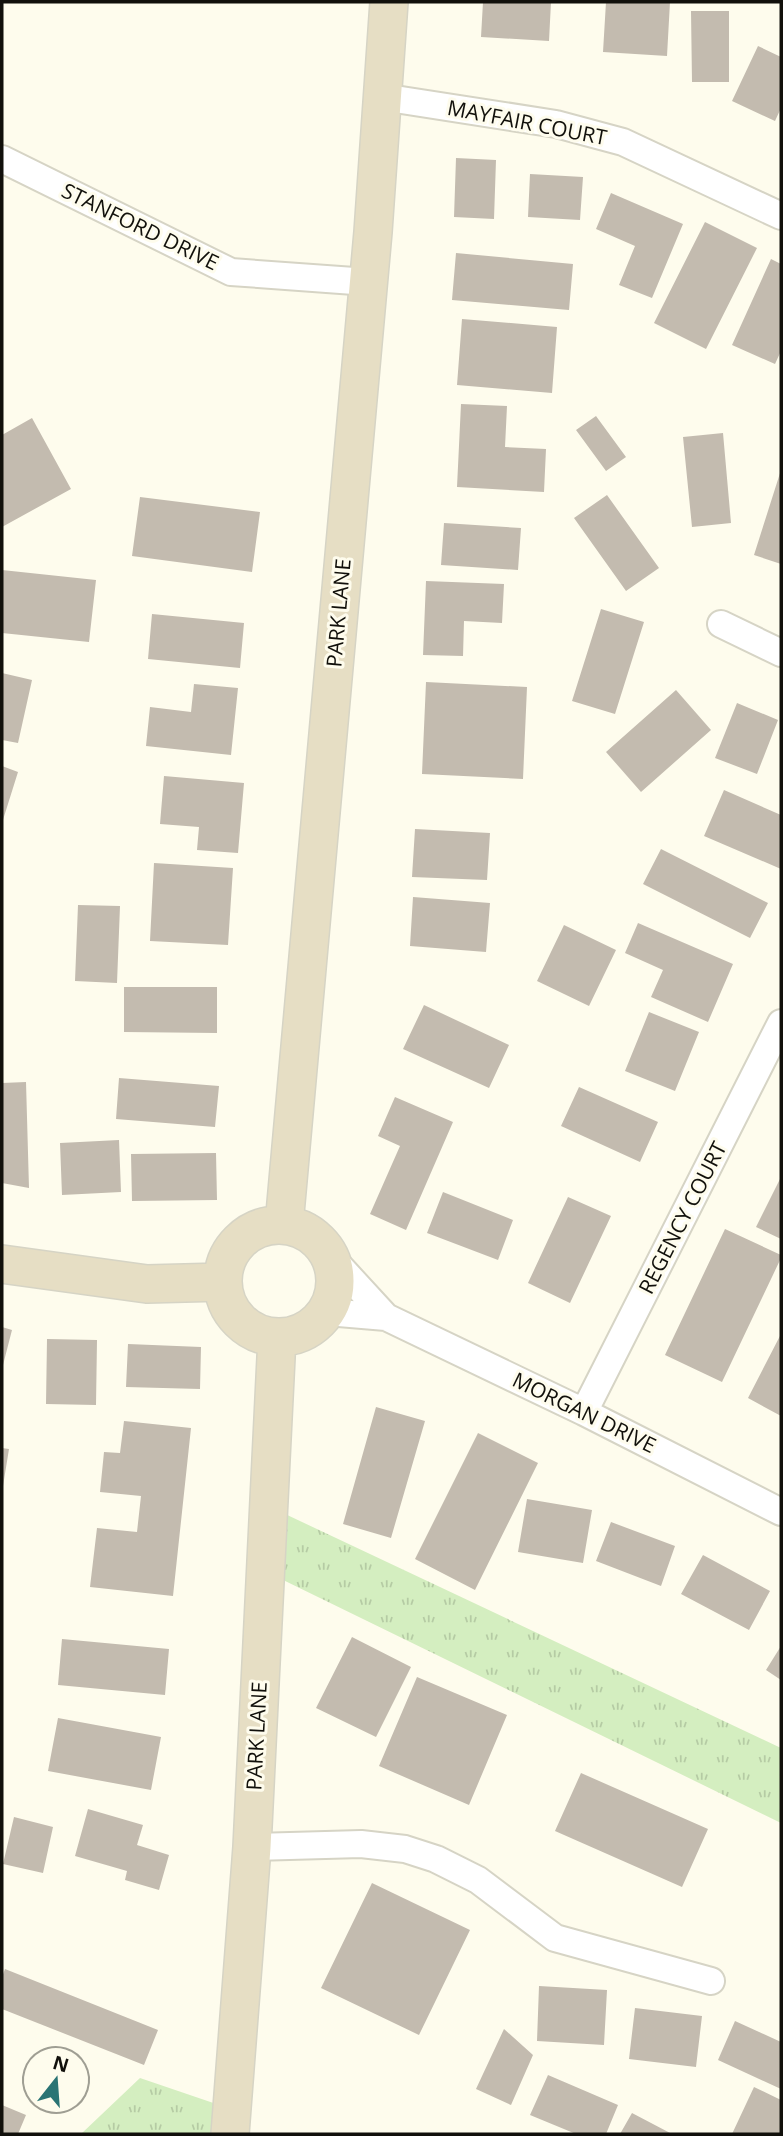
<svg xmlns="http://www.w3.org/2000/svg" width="783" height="2136" viewBox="0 0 783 2136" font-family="'Open Sans',sans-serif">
<defs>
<pattern id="grass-tufts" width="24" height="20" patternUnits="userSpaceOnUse" patternTransform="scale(1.75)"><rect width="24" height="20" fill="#d4eec0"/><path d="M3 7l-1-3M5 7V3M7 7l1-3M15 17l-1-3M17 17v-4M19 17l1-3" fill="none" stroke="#b5cba4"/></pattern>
</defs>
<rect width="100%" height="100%" fill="#fefced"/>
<path fill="url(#grass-tufts)" d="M283 1513 781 1748V1823L279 1578Z
M140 2078 231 2109 229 2134H81Z"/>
<path fill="#c3bbaf" d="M483 2H551L549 41 481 37Z
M606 2H670L667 56 603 52Z
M691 11H729V82H692Z
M758 46 781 57V108L775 121 732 101Z
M456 158 496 160 494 219 454 217Z
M530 174 583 177 580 220 528 217Z
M611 193 683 224 652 298 619 285 635 246 596 229Z
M705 222 757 248 706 349 654 323Z
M456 253 573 264 569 310 452 300Z
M771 259 781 264V351L775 364 732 345Z
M462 319 557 327 552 393 457 385Z
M461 404 507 406 505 447 546 449 544 492 457 487Z
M596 416 626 457 606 471 576 430Z
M32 418 71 489 2 527V435Z
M723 433 731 523 692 527 683 437Z
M781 470V564L754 555Z
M607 495 659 568 626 591 574 518Z
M140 497 260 512 252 572 132 556Z
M444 523 521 528 518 570 441 565Z
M2 570 96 580 89 642 2 633Z
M426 581 504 584 502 623 464 621 463 656 423 655Z
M601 609 644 622 615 714 572 701Z
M152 614 244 623 240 668 148 659Z
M2 673 32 680 18 743 2 740Z
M426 682 527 687 523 779 422 774Z
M194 684 238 688 231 755 146 746 150 707 191 712Z
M676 690 711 730 641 792 606 752Z
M737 703 778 720 757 774 715 758Z
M2 766 18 772 2 823Z
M164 776 244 783 238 853 197 850 199 827 160 824Z
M724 790 781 815V869L704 836Z
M415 829 490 833 487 880 412 877Z
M661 849 768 903 750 938 643 884Z
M154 863 233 868 228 945 150 941Z
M413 897 490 903 486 952 410 946Z
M78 905 120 906 117 983 75 981Z
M638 923 733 964 708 1022 651 997 663 970 625 953Z
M564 925 616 950 589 1006 537 981Z
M124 987H217V1033L124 1032Z
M424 1005 509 1045 489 1088 403 1049Z
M649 1012 699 1032 675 1091 625 1071Z
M119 1078 219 1086 215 1127 116 1119Z
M26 1082 29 1188 2 1183V1083Z
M579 1087 658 1122 640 1162 561 1126Z
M395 1097 453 1122 406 1230 370 1214 400 1146 378 1136Z
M119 1140 121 1192 62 1195 60 1143Z
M216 1153 217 1200 132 1201 131 1154Z
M781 1177V1239L756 1227Z
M443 1192 513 1220 498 1260 427 1233Z
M568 1197 611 1216 570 1303 528 1283Z
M725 1229 781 1255V1258L722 1382 665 1355Z
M2 1327 12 1330 3 1365H2Z
M781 1334V1416L748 1398Z
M47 1339 97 1340 96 1405 46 1404Z
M128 1344 201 1347 200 1389 126 1387Z
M376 1407 425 1421 391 1538 343 1524Z
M124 1421 191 1428 173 1596 90 1587 97 1528 137 1532 141 1496 100 1492 104 1452 120 1453Z
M478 1433 538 1463 475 1590 415 1559Z
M2 1448 9 1449 3 1486H2Z
M527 1499 592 1510 583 1563 518 1552Z
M611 1522 675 1546 661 1586 596 1561Z
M703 1555 770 1591 749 1630 681 1594Z
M352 1637 411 1667 376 1737 316 1708Z
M62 1639 169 1649 165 1695 58 1685Z
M781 1646V1680L766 1670Z
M417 1677 507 1715 469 1805 379 1766Z
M58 1718 161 1737 151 1790 48 1771Z
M581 1773 708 1829 682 1887 555 1831Z
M88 1809 143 1825 137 1845 169 1855 159 1890 125 1880 127 1871 75 1856Z
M14 1817 53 1827 43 1873 3 1864Z
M372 1883 470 1930 419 2035 321 1988Z
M5 1969 158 2030 144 2065 2 2009V1977Z
M539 1986 607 1990 604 2045 537 2041Z
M635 2008 702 2016 696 2067 629 2059Z
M735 2021 781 2042V2089L718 2060Z
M504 2029 533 2055 511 2105 476 2089Z
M548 2075 618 2105 606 2134H576L530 2115Z
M754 2087 781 2100V2134H732Z
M2 2105 26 2115 18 2134H2Z
M632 2113 672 2134H620Z"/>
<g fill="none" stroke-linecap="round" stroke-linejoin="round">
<defs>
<path id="street" d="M382 97 556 124 623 142 781 216
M2 159 231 272 368 282
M721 624 781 653
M330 1256 386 1317
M327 1312 386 1317 584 1412 781 1512
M584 1412 781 1023
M252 1847 361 1844 405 1849 436 1859 478 1880 555 1938 711 1981"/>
<path id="secondary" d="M284 1225 373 232 389 2
M223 1281a56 56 0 1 1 112 0a56 56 0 1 1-112 0Z
M2 1264 147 1284 223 1282
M230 2134 252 1847 277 1337"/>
</defs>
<use href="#street" stroke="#d6d4c5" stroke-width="30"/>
<use href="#secondary" stroke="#d6d4c5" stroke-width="40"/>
<use href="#street" stroke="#fff" stroke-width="26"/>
<use href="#secondary" stroke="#e6dec4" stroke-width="37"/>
</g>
<g text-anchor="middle" stroke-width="6" stroke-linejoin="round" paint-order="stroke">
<g font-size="21" fill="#11100b" stroke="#fefced">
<text transform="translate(527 123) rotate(11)" y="7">MAYFAIR COURT</text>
<text transform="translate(140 227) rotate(26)" y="7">STANFORD DRIVE</text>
<text transform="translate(339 613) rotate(-85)" y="7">PARK LANE</text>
<text transform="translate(683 1218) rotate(-63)" y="7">REGENCY COURT</text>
<text transform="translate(584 1413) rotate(26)" y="7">MORGAN DRIVE</text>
<text transform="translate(257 1736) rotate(-87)" y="7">PARK LANE</text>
</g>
</g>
<rect width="783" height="2136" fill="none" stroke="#11100b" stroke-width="7"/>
<g transform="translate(56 2080) rotate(17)"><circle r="33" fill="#fefced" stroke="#9f9e93" stroke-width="2"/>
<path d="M0-5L12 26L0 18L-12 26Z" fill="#2a7474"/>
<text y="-10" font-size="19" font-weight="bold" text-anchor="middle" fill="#11100b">N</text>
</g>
</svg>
